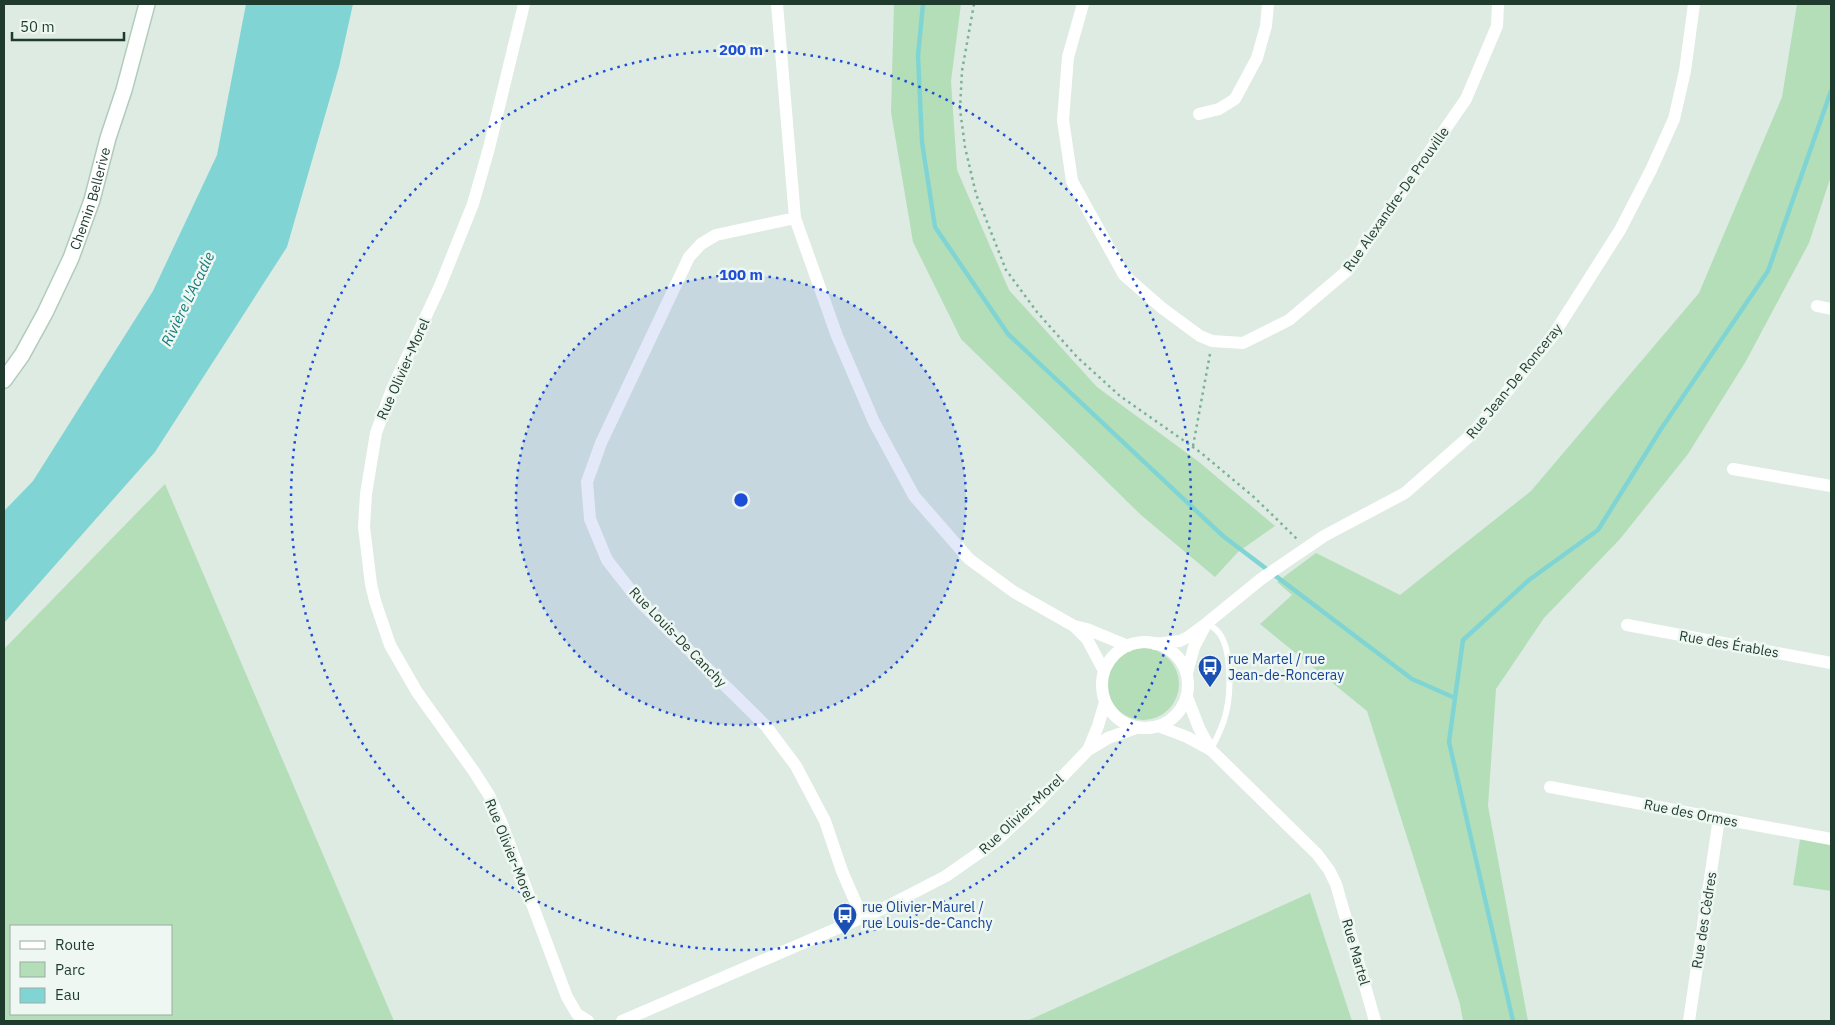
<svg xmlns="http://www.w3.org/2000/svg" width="1835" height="1025" viewBox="0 0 1835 1025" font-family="'IBM Plex Sans',sans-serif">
<rect width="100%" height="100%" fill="#ddebe2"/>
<path fill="#b4deb8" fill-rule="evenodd" d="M894 4H961L951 81 957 170 1009 290 1097 387 1199 462 1275 526 1238 552 1215 577 1141 515 961 339 913 242 891 112Z
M1797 4H1831V176L1809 243 1746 361 1688 454 1620 539 1544 618 1496 689 1488 806 1528 1021H1463L1460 1004 1367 711 1260 624 1292 595 1277 582 1316 553 1400 595 1531 491 1699 293 1782 97Z
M165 484 394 1021H4V649ZM171 926V1014H11V926Z
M1107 684a36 36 0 1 1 72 0a36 36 0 1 1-72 0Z
M1801 833 1831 839V891L1793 885Z
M1310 893 1352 1021H1027Z"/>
<path fill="#80d5d4" d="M246 4H353L339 67 287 247 155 452 4 623V511L33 481 153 291 217 155Z"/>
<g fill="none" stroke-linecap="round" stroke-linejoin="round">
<path stroke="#80d5d4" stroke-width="4.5" d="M923 4 918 56 922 142 935 227 1008 334 1223 536 1412 679 1455 698
M1513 1021 1449 742 1463 640 1529 580 1598 530 1661 429 1768 271 1831 91"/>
<defs>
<g id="secondary">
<path id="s1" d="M4 380 22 355 45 313 71 258 92 200 108 138 124 90 147 4"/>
</g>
</defs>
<use href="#secondary" stroke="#b0cbbc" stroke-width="18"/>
<path stroke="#7bb197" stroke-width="2.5" stroke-dasharray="2.5 4" stroke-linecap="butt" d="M974 4 962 71 960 109 965 147 976 194 1006 270 1037 312 1077 357 1120 396 1200 452 1255 498 1297 539
M1193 446 1210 354"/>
<path stroke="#fff" stroke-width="6" d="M1207 623C1211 626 1216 629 1219 633 1232 650 1231 693 1226 713 1223 726 1217 738 1211 749"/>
<path stroke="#fff" stroke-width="12" d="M524 4 489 148 473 204 440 286 392 389 376 433 366 494 364 527 371 584 375 601 390 645 417 692 473 770 489 795 502 824 567 997 577 1014 588 1021
M777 4 795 218 837 336 874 422 914 496 969 559 1014 592 1074 626 1087 629 1128 646
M1083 4 1068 57 1063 120 1072 181 1124 275 1162 308 1200 336 1212 341 1243 343 1289 320 1348 270 1466 99 1497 26 1498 4
M1199 114 1219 109 1235 99 1257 58 1266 26 1268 4
M795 218 716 235 701 244 689 257 601 443 587 482 590 519 607 560 639 601 766 726 796 766 825 821 842 871 862 917
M1817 306 1831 309
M1733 469 1831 486
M1627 625 1831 663
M1074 626 1087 639 1104 671
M1102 685a43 43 0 1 1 86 0a43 43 0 1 1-86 0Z
M1155 644 1180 641 1188 637 1207 623 1261 579 1324 536 1405 493 1472 434 1552 337 1620 230 1651 170 1674 119 1685 71 1694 4
M1187 673 1194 647 1204 628
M1187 697 1199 728 1211 750
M1158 726 1187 737 1211 750 1317 854 1329 870 1336 884 1375 1021
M1088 750 1098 726 1105 702
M1550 787 1831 839
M622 1021 882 909 946 876 996 841 1037 803 1088 750 1108 738 1136 728
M1689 1021 1719 818"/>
<use href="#secondary" stroke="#fff" stroke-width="15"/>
</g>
<circle cx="741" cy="500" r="225" fill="#1d4ed8" fill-opacity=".12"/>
<g fill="none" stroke="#1d4ed8" stroke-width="2.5" stroke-dasharray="2.5 5">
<circle cx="741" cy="500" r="225"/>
<circle cx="741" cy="500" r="450"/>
</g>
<defs>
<symbol id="bus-pin" viewBox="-11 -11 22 30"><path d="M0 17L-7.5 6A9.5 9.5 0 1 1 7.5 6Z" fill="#1a4fb4" stroke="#eef7f1"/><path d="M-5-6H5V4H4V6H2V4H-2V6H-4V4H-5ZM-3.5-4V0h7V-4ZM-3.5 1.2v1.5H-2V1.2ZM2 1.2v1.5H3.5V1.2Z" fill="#fff"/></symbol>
</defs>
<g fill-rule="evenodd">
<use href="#bus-pin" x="1196" y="653" width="28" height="38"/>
<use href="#bus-pin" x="831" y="901" width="28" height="38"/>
</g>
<g text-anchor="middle" stroke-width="5" stroke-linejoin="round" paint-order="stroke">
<g font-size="14" fill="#1e3b2e" stroke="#eef7f1">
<text dy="5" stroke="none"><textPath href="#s1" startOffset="202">Chemin Bellerive</textPath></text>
<text transform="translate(1396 199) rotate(-55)" y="5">Rue Alexandre-De Prouville</text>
<text transform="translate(403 369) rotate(-66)" y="5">Rue Olivier-Morel</text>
<text transform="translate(1514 381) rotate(-51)" y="5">Rue Jean-De Ronceray</text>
<text transform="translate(678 637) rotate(46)" y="5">Rue Louis-De Canchy</text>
<text transform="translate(1729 644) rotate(10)" y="5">Rue des Érables</text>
<text transform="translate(1691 813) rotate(11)" y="5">Rue des Ormes</text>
<text transform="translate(1021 814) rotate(-43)" y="5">Rue Olivier-Morel</text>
<text transform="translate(510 850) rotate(68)" y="5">Rue Olivier-Morel</text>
<text transform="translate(1704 920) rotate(-81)" y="5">Rue des Cèdres</text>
<text transform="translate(1356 952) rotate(74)" y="5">Rue Martel</text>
</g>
<g font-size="14" fill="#164399" stroke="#eef7f1" text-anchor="start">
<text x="1228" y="664">rue Martel / rue<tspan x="1228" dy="16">Jean-de-Ronceray</tspan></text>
<text x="862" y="912">rue Olivier-Maurel /<tspan x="862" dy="16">rue Louis-de-Canchy</tspan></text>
</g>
<g font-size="15" font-style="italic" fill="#147b7b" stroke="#eef7f1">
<text transform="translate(188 299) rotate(-64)" y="5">Rivière L'Acadie</text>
</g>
</g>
<circle cx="741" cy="500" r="8" fill="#1d4ed8" stroke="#eef7f1" stroke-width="2.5"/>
<g font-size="15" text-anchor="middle" font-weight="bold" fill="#1d4ed8" stroke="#eef7f1" stroke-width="5" stroke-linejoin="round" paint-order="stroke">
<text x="741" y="55">200 m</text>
<text x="741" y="280">100 m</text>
</g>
<rect width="1835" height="1025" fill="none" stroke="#1e3b2e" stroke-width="10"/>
<rect x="10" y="925" width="162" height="90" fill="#eef7f1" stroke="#9baca3"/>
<rect x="20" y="941" width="25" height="8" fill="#ffffff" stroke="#9baca3"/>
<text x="55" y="950" font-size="15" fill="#1e3b2e">Route</text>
<rect x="20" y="962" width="25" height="15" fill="#b4deb8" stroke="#9baca3"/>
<text x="55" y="975" font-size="15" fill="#1e3b2e">Parc</text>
<rect x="20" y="988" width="25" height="15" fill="#80d5d4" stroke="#9baca3"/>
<text x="55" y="1000" font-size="15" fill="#1e3b2e">Eau</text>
<path d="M12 32v8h112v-8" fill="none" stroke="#1e3b2e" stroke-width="2.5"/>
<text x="20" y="32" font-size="15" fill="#1e3b2e" stroke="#eef7f1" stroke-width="4" paint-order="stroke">50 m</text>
</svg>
